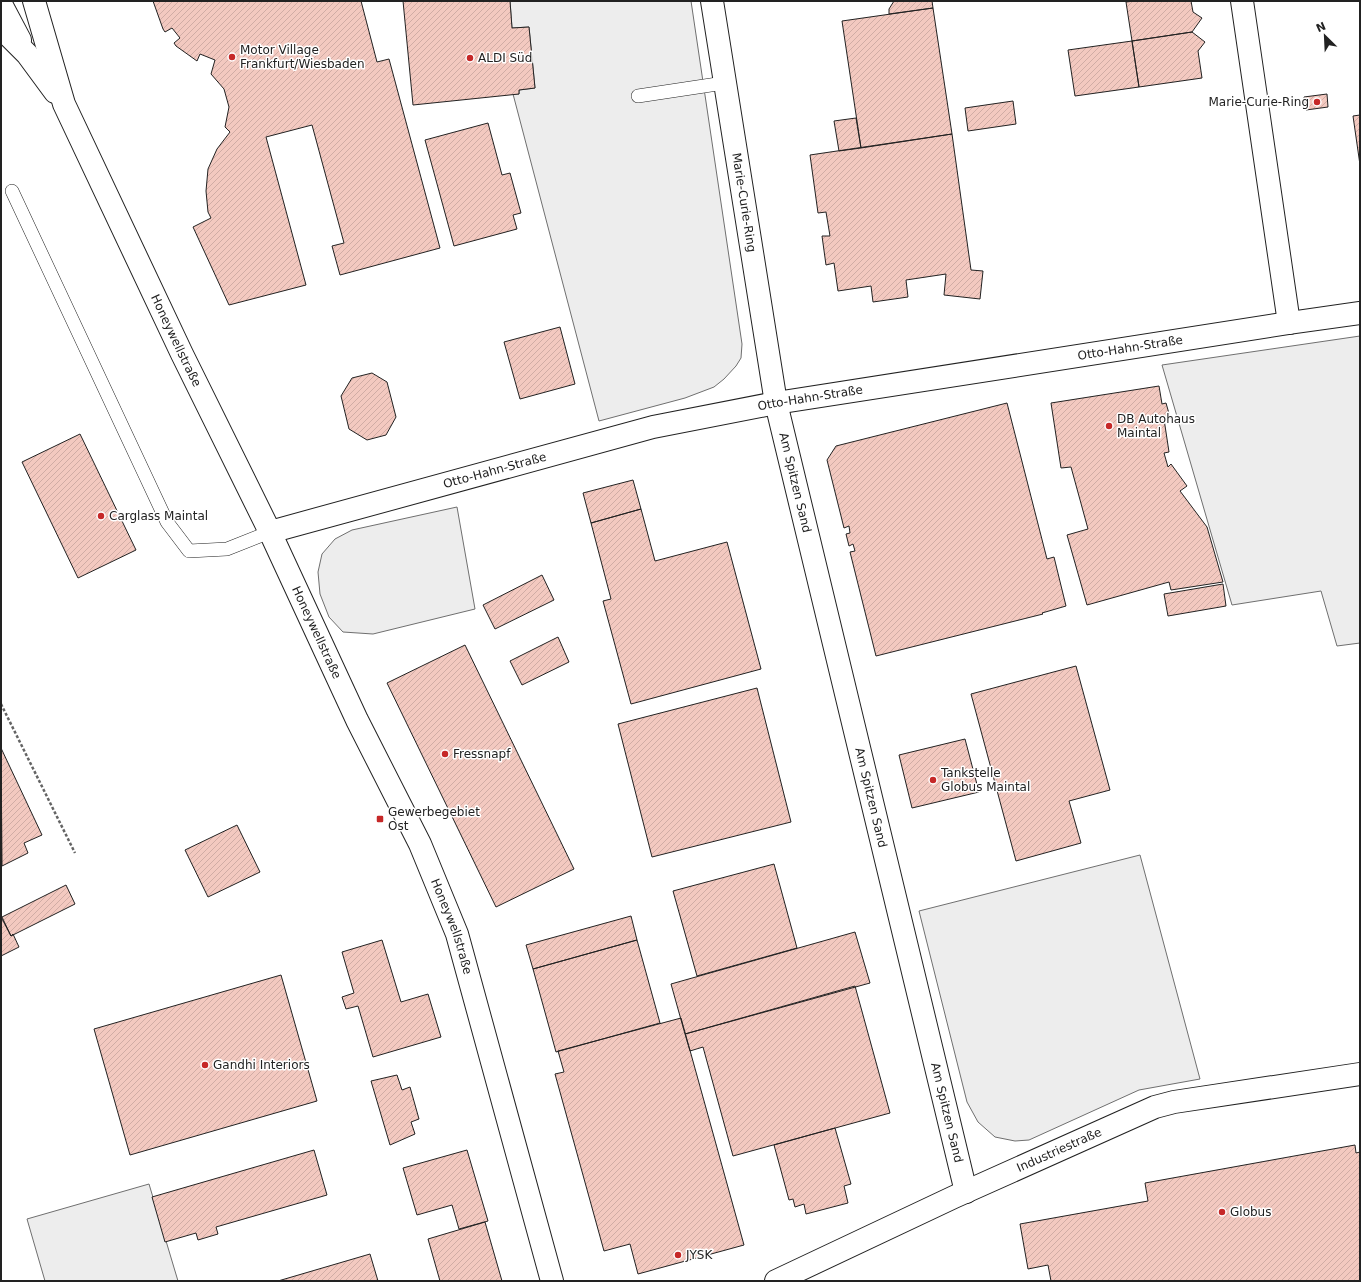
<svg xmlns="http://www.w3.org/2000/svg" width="1361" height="1282" viewBox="0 0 1361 1282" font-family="'DejaVu Sans',sans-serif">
<defs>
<pattern id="building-hatch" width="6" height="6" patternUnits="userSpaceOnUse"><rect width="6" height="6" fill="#f3c9c0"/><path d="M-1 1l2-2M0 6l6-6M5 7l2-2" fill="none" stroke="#d0aca5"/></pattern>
</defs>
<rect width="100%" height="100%" fill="#fff"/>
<path fill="#ededed" stroke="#6f6f6f" d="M510 1H691L742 344 741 358 736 366 724 379 714 387 685 398 599 421 513 94H519V90L535 88 529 27 512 28Z
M1360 336V643L1337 646 1321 591 1232 605 1162 365Z
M457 507 475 609 373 634 343 632 329 617 320 594 318 572 322 554 335 539 352 530Z
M1140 855 1200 1079 1139 1090 1029 1140 1015 1141 995 1137 978 1122 967 1102 919 911Z
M149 1184 178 1281H45L27 1219Z"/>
<path fill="url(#building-hatch)" stroke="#222" d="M153 1H361L377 62 389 59 440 248 340 275 332 246 344 243 312 125 266 137 306 285 229 305 193 227 211 218 208 212 206 191 208 169 217 149 230 132 225 127 229 107 224 89 211 74 215 60 200 54 197 61 176 46 174 43 180 38 172 28 165 32 163 29Z
M403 1H510L512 28 529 27 535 88 519 90V94L413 105Z
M894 1H932L933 8 889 14V9Z
M1134 1H1191L1193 12 1202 18 1192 32 1132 41 1126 2Z
M933 8 952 134 861 148 842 21Z
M1192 32 1205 42 1198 51 1202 78 1139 87 1132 41Z
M1132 41 1139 87 1075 96 1068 50Z
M1327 94 1328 107 1306 110 1304 97Z
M1013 101 1016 124 968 131 965 108Z
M1360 115V165L1353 116Z
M856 118 861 148 839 151 834 121Z
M488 123 502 175 510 173 521 213 513 215 517 229 454 246 425 140Z
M952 134 971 270 983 271 980 299 944 295 946 274 906 280 908 297 873 302 871 286 838 291 834 263 826 265 822 236H830L826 212 818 213 810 155Z
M560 327 575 384 520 399 504 342Z
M372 373 387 382 396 417 386 435 367 440 349 429 341 396 352 378Z
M1159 386 1162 404 1166 403 1170 417 1173 418 1164 419 1169 452 1164 453 1168 467 1171 464 1187 486 1180 491 1207 527 1223 582 1171 590 1169 582 1087 605 1067 535 1088 529 1071 467 1061 468 1051 403Z
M1007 403 1047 559 1054 557 1066 606 1042 613 1043 614 876 656 850 552 855 551 853 544 849 546 846 534 850 533 849 526 844 528 827 460 836 446Z
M80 434 136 550 78 578 22 462Z
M633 480 641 509 591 523 583 493Z
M641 509 655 561 727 542 761 669 631 704 603 601 611 599 591 523Z
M542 575 554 600 495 629 483 605Z
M1223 584 1226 606 1168 616 1164 594Z
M558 637 569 662 522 685 510 661Z
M465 645 574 869 496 907 387 683Z
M1076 666 1110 790 1069 801 1081 843 1016 861 971 694Z
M757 688 791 822 652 857 618 724Z
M965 739 979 792 912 808 899 755Z
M1 748 42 835 24 843 28 853 2 866Z
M237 825 260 872 208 897 185 850Z
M774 864 797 948 697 976 673 891Z
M66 885 75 904 11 936 2 917Z
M631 916 637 940 533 969 526 945Z
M1 917 11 936 13 934 19 947 1 956Z
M855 932 870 983 685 1034 671 984Z
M382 940 401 1002 428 994 441 1037 373 1057 358 1006 346 1009 342 997 354 993 342 952Z
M637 940 660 1023 556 1052 533 969Z
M281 975 317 1101 130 1155 94 1029Z
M855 986 890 1113 733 1156 703 1047 690 1051 685 1034Z
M681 1018 744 1245 638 1274 630 1244 604 1251 555 1074 564 1072 558 1051Z
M397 1075 402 1090 410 1087 419 1119 411 1122 415 1134 390 1145 371 1081Z
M835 1128 851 1184 844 1186 848 1203 806 1214 804 1204 795 1207 793 1199 789 1200 774 1145Z
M1355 1145 1356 1153 1360 1152V1281H1051L1048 1265 1028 1269 1020 1224 1148 1201 1145 1183Z
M314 1150 327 1195 216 1227 218 1234 198 1240 196 1233 165 1242 152 1197Z
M467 1150 488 1221 459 1229 452 1205 417 1215 403 1168Z
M485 1222 502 1281H440L428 1239Z
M370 1254 378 1281H278Z"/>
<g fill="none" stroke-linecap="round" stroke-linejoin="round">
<defs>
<path id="service" d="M638 96 724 83
M12 191 167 522 189 551 227 549 270 532"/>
<g id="minor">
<path id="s1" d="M34 1 64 104 182 354 270 532 357 720 420 844 457 934 552 1281"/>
<path id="s2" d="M712 1 776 403 966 1192"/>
<path d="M1242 1 1289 323"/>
<path d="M1 4 20 40"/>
<path d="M1 28 27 54 55 92"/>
<path id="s3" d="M270 532 653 427 776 403 1289 323 1360 313"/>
<path id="s4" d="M776 1281 954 1197 1155 1107 1174 1102 1360 1074"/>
</g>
</defs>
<use href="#service" stroke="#222" stroke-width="14"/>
<use href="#minor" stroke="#222" stroke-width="24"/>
<path stroke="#646464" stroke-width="2.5" stroke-dasharray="3 2" stroke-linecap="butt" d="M1 704 75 853"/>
<use href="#service" stroke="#fff" stroke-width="13"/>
<use href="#minor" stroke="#fff" stroke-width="22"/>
</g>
<g fill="#c62828" stroke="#fff" stroke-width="1.5">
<circle cx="232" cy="57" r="4"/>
<circle cx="470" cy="58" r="4"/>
<circle cx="1317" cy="102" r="4"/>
<circle cx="1109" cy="426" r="4"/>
<circle cx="101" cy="516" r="4"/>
<circle cx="445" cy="754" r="4"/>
<circle cx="933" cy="780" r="4"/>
<rect x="376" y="815" width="8" height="8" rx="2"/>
<circle cx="205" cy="1065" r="4"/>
<circle cx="1222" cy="1212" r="4"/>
<circle cx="678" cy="1255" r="4"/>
</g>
<g text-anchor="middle" stroke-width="3" stroke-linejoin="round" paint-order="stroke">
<g font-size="12" fill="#222" stroke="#fff" text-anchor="start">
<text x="240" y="54">Motor Village<tspan x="240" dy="14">Frankfurt/Wiesbaden</tspan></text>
<text x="478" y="62">ALDI Süd</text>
<text x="1309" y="106" text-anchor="end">Marie-Curie-Ring</text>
<text x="1117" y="423">DB Autohaus<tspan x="1117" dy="14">Maintal</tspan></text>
<text x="109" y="520">Carglass Maintal</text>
<text x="453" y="758">Fressnapf</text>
<text x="941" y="777">Tankstelle<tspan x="941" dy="14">Globus Maintal</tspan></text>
<text x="388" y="816">Gewerbegebiet<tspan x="388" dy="14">Ost</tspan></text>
<text x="213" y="1069">Gandhi Interiors</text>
<text x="1230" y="1216">Globus</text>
<text x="686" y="1259">JYSK</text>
</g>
<g font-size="12" fill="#222" stroke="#fff">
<text dy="4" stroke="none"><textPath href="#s2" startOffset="204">Marie-Curie-Ring</textPath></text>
<text dy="4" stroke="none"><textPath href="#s1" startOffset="369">Honeywellstraße</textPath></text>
<text dy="4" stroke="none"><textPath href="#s3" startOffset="881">Otto-Hahn-Straße</textPath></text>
<text dy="4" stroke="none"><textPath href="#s3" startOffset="557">Otto-Hahn-Straße</textPath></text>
<text dy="4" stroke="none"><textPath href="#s3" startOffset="233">Otto-Hahn-Straße</textPath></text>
<text dy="4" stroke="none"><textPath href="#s2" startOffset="489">Am Spitzen Sand</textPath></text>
<text dy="4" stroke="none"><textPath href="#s1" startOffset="693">Honeywellstraße</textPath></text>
<text dy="4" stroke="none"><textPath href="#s2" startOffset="813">Am Spitzen Sand</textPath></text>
<text dy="4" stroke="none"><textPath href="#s1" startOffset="1017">Honeywellstraße</textPath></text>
<text dy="4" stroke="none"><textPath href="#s2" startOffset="1137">Am Spitzen Sand</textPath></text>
<text dy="4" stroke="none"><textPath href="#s4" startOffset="312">Industriestraße</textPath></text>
</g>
</g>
<rect width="1361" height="1282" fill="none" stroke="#222222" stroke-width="4"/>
<g transform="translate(1325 36) rotate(336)" stroke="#ffffff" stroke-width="3" paint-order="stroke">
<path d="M0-3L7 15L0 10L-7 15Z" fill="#222222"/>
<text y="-6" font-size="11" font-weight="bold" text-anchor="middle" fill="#222222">N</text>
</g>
</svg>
